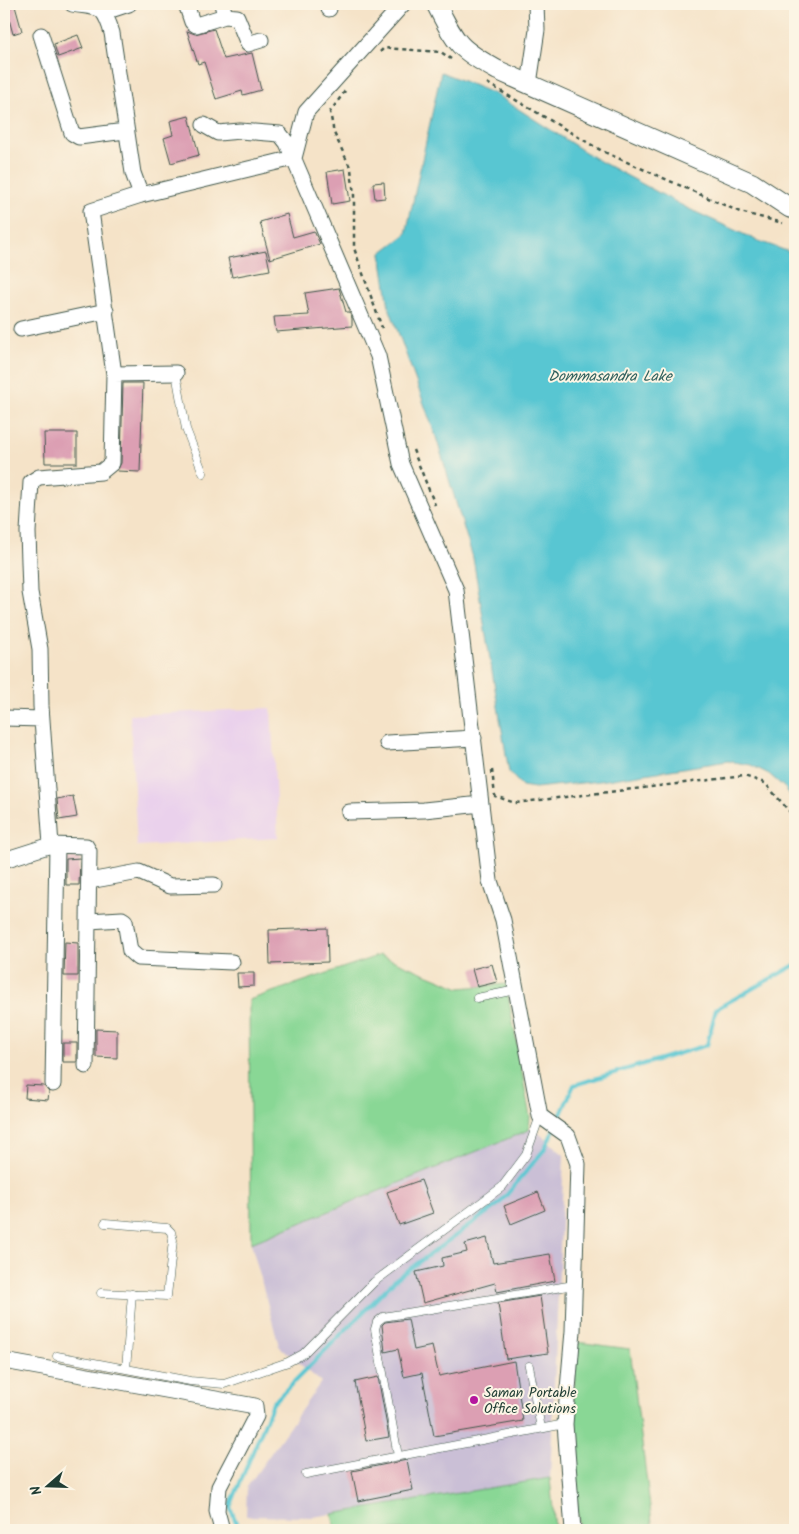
<svg xmlns="http://www.w3.org/2000/svg" width="799" height="1534" viewBox="0 0 799 1534" font-family="Kalam,sans-serif">
<rect width="100%" height="100%" fill="#fcf5e5"/>
<filter id="ink" filterUnits="userSpaceOnUse"><feTurbulence type="fractalNoise" baseFrequency=".02" numOctaves="2"/><feDisplacementMap in="SourceGraphic" scale="10" xChannelSelector="R" yChannelSelector="G"/><feConvolveMatrix kernelMatrix="1 2 1 2 8 2 1 2 1" color-interpolation-filters="sRGB"/></filter>
<filter id="wash" filterUnits="userSpaceOnUse"><feTurbulence type="fractalNoise" baseFrequency=".0096" numOctaves="4" result="noise"/><feDisplacementMap in="SourceGraphic" scale="20" xChannelSelector="R" yChannelSelector="G"/><feGaussianBlur stdDeviation="1.12" result="paint"/><feColorMatrix in="noise" values="0 0 0 0 0 0 0 0 0 0 0 0 0 0 0 0 0 1.4 0 .05"/><feComposite in="paint" operator="in"/></filter>
<g filter="url(#wash)">
<rect width="100%" height="100%" fill="#f5e3c8"/>
<path fill="#ead1ec" d="M271 708 278 838 137 846 130 715Z"/>
<path fill="#cabfd6" d="M533 1128 564 1155 550 1478 313 1517 246 1516 247 1487 321 1382 279 1346 251 1243Z"/>
<path fill="#89d795" stroke="#548a64" d="M380 955 460 988 506 984 530 1117 529 1130 251 1243 249 1000Z
M577 1342 630 1349 653 1530H580L570 1454Z
M550 1478 555 1530H335L332 1514Z"/>
<path fill="#59c6d2" stroke="#3c8283" d="M441 72 495 94 596 159 687 208 756 240 795 254V802L785 788 769 774 751 765 728 761 600 781 535 788 522 786 509 772 473 558 436 437 389 307 381 253 406 234Z"/>
<g fill="none" stroke-linecap="round" stroke-linejoin="round">
<path stroke="#59c6d2" stroke-width="4" d="M557 1123 574 1085 707 1045 716 1009 795 965
M239 1530 230 1507 273 1403 397 1278 499 1204 544 1150 554 1129"/>
</g>
<g id="blocks">
<path fill="#dc9fb3" d="M15 6 22 31 13 34 6 8Z
M214 29 224 59 252 53 261 90 243 95 242 91 216 99 204 62 198 64 187 31 195 34Z
M78 35 83 48 58 57 54 44Z
M189 116 199 155 171 163 164 138 173 135 170 121Z
M345 169 350 201 332 204 327 172Z
M384 182 385 198 375 199 373 183Z
M287 214 293 237 314 231 320 244 270 259 260 222Z
M266 251 270 270 232 277 228 258Z
M339 288 346 312H349L352 318V326L276 332 274 317 309 315 305 293Z
M123 383H143L140 472 117 471 121 463Z
M44 433H77V463H45Z
M73 796 77 817 59 820 57 799Z
M80 858 79 885H66V859Z
M327 928 328 962 270 964 269 930Z
M65 942 78 943V976H64Z
M492 964 497 982 477 987 472 969Z
M237 973H254V986L238 987Z
M96 1029 117 1030V1058L96 1057Z
M63 1043H77V1062H63Z
M26 1085 44 1086 49 1092 48 1100 25 1098Z
M421 1180 433 1213 399 1225 387 1192Z
M538 1192 545 1210 511 1224 504 1206Z
M487 1238 493 1263 550 1254 555 1281 497 1292 495 1283 423 1303 416 1272 443 1266 442 1258 467 1252 465 1244Z
M540 1296 548 1353 506 1359 498 1303Z
M408 1319 414 1350 432 1346 439 1376 514 1361 523 1421 434 1436 422 1373 404 1377 398 1349 385 1352 382 1325 385 1322Z
M378 1377 389 1437 366 1441 355 1382Z
M407 1460 413 1490 358 1501 352 1471Z"/>
</g>
</g>
<g filter="url(#ink)">
<use href="#blocks" fill-opacity="0" stroke="#3f564a" stroke-width="1"/>
<g fill="none" stroke-linecap="round" stroke-linejoin="round">
<defs>
<path id="service" d="M176 373 186 429 203 473
M477 998 516 990
M101 1293 167 1296 173 1240 171 1232 167 1228 105 1223
M57 1356 190 1381 224 1384 288 1362 303 1354 374 1282 502 1187 526 1155 540 1116
M529 1366 541 1428
M126 1369 132 1294
M398 1456 375 1329 377 1322 383 1317 574 1285
M306 1474 565 1424"/>
<path id="minor" d="M72 4C100 9 103 3 112 33L133 173 141 195
M186 4 192 22 196 25 225 16
M222 4 225 16 237 17 248 44 261 40
M329 4V9
M105 12 129 4
M41 35 72 133 79 137 125 131
M529 84 537 30 536 4
M204 125 218 133 240 131 280 134 287 143 378 356 401 464 456 590 490 881 503 920 540 1116 568 1136 578 1164 573 1331 565 1424 573 1530
M294 158 306 112 403 4
M21 329 106 311
M114 374 176 373
M4 718 42 719
M387 743 474 738
M349 812 424 810 481 804
M51 845 86 846 89 851 86 1066
M4 860 51 845 41 706 40 649 30 592 28 532 31 482 39 477 101 472 112 463 114 374 91 211 141 195 294 158
M89 881 139 872 170 886 214 885
M89 921 122 919 125 921 130 951 138 958 232 962
M53 1084 57 845
M4 1361 255 1406 256 1416 219 1487 217 1511 222 1530"/>
<path id="tertiary" d="M436 4C456 43 457 48 497 70L752 183 790 208 795 209"/>
</defs>
<use href="#service" stroke="#3f564a" stroke-width="9"/>
<use href="#minor" stroke="#3f564a" stroke-width="17"/>
<use href="#tertiary" stroke="#3f564a" stroke-width="21"/>
<path stroke="#3f564a" stroke-width="2.5" stroke-dasharray="4 4" stroke-linecap="butt" d="M380 52 384 48 441 52 451 59
M487 83 602 151 740 212 783 223
M345 91 330 112 334 133 351 169 354 195V248L382 328
M413 450 435 505
M492 770 495 796 515 803 744 776 765 783 795 818"/>
<use href="#service" stroke="#fff" stroke-width="8"/>
<use href="#minor" stroke="#fff" stroke-width="15"/>
<use href="#tertiary" stroke="#fff" stroke-width="19"/>
</g>
</g>
<circle fill="#b5179e" stroke="#fcf5e5" stroke-width="2" cx="474" cy="1400" r="5"/>
<g text-anchor="middle" stroke-width="4" stroke-linejoin="round" paint-order="stroke">
<g font-size="14" fill="#1f3d34" stroke="#fcf5e5" text-anchor="start">
<text x="484" y="1397">Saman Portable<tspan x="484" dy="16">Office Solutions</tspan></text>
</g>
<g font-size="15" font-style="italic" fill="#2e5f5c" stroke="#fcf5e5">
<text x="610" y="381">Dommasandra Lake</text>
</g>
</g>
<rect width="799" height="1534" fill="none" stroke="#fcf5e5" stroke-width="20"/>
<g transform="translate(48 1486) rotate(250)" stroke="#fcf5e5" stroke-width="4" paint-order="stroke">
<path d="M0-4L9 19L0 12L-9 19Z" fill="#1f3d34"/>
<text y="-8" font-size="14" font-weight="bold" text-anchor="middle" fill="#1f3d34">N</text>
</g>
</svg>
